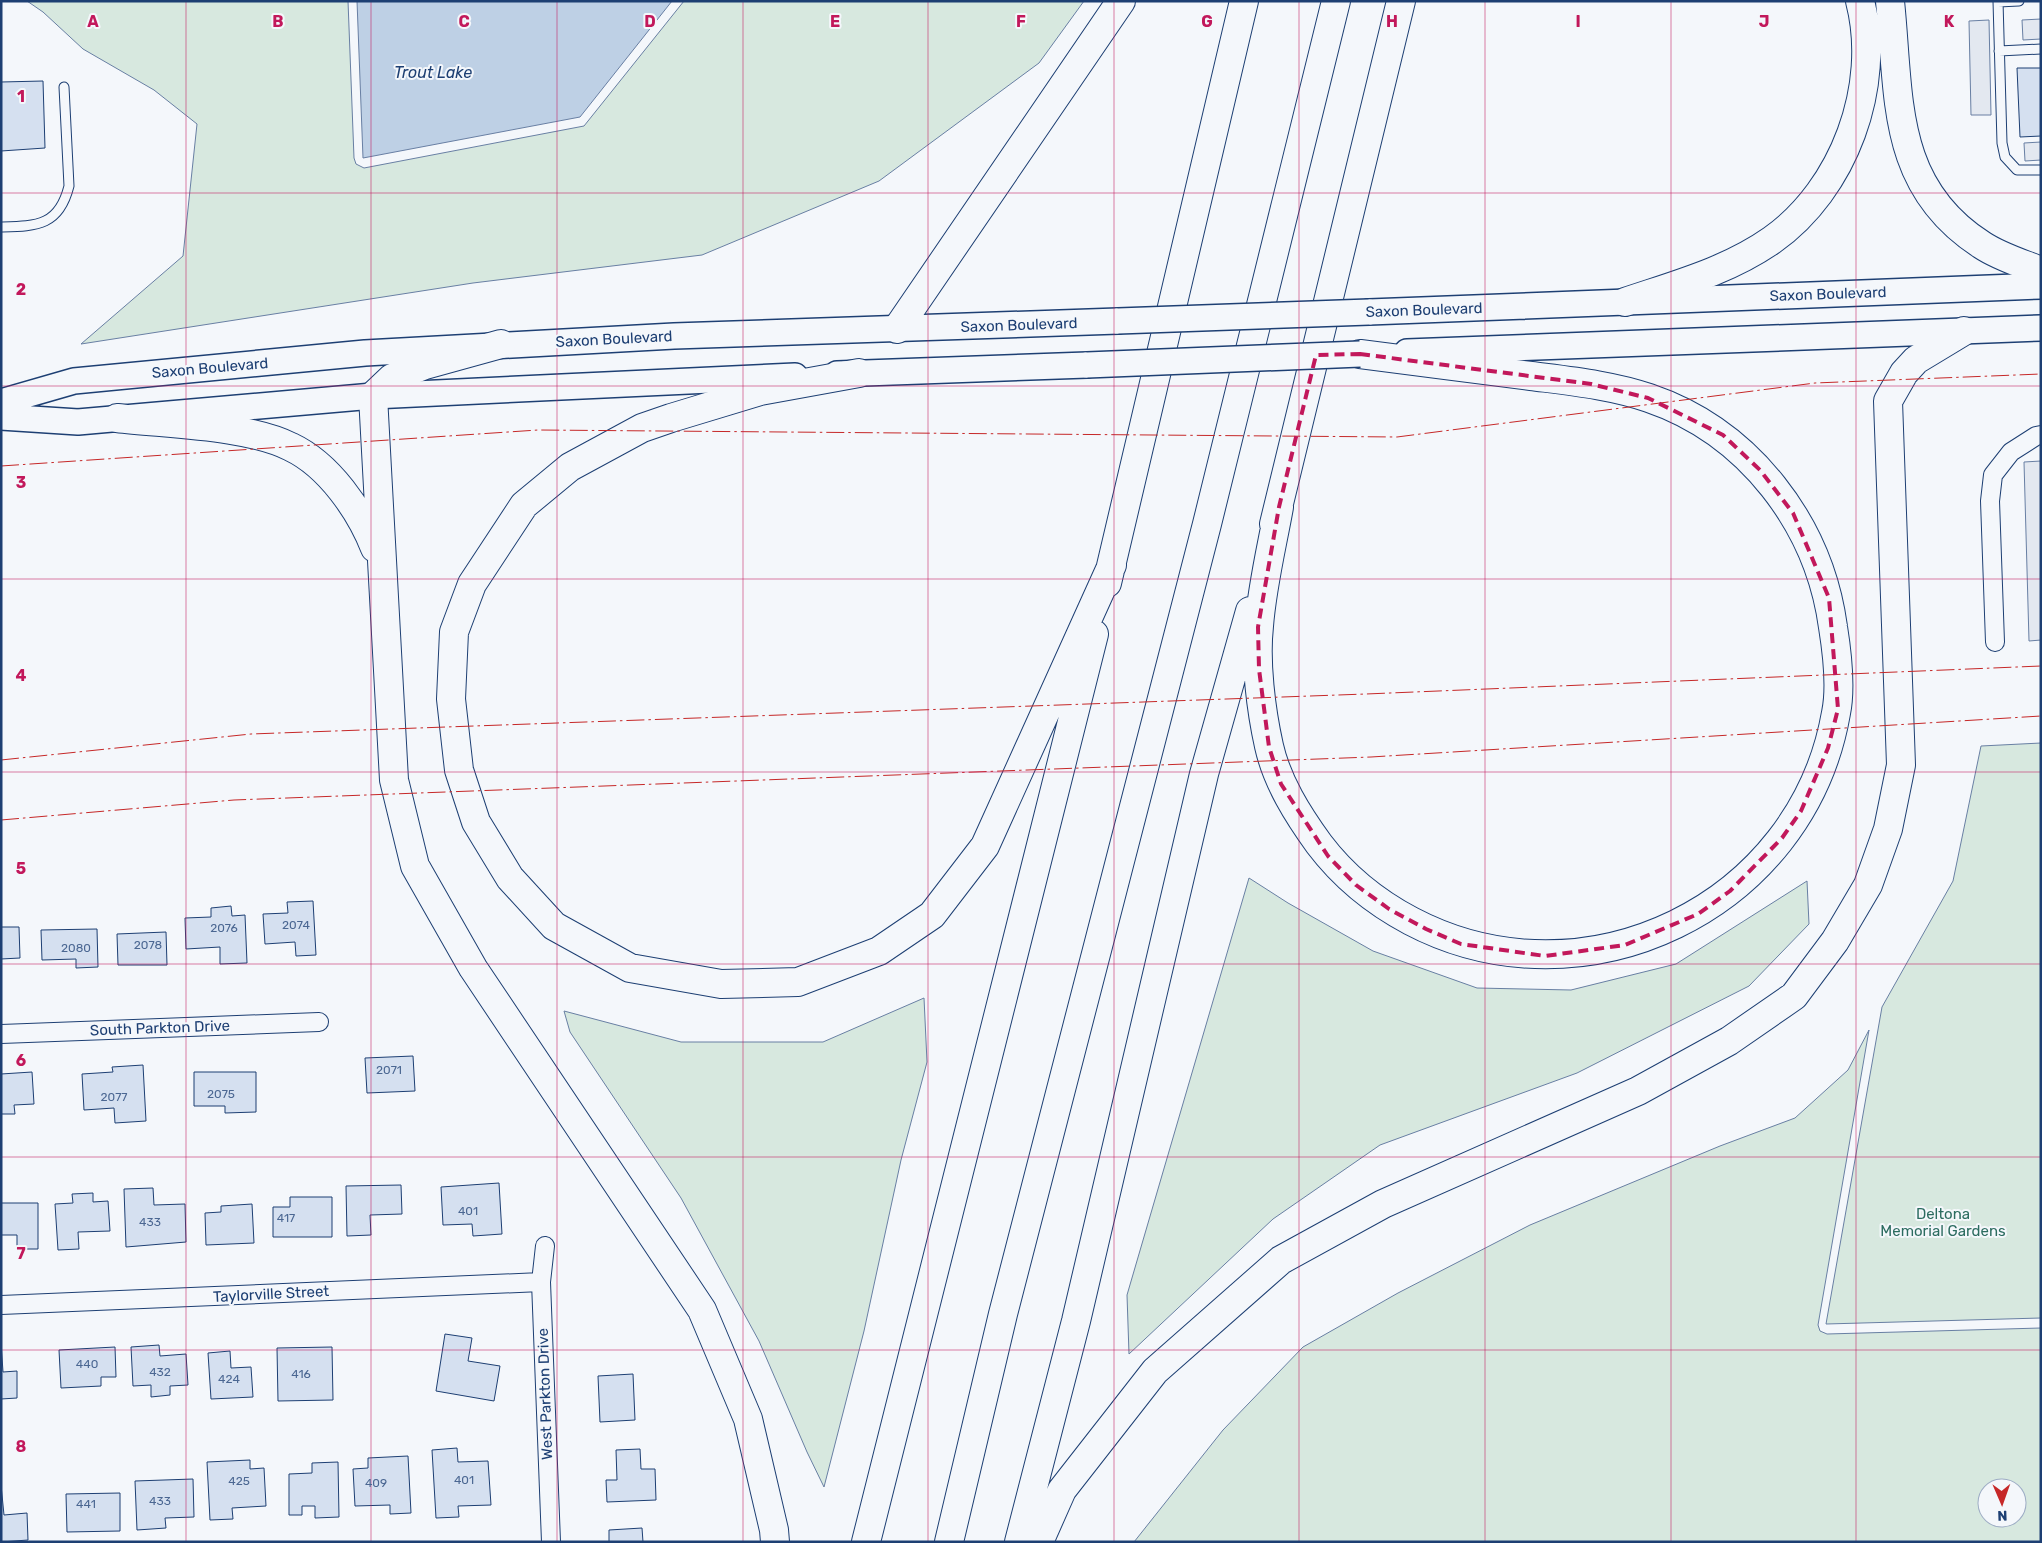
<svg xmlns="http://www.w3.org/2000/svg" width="2042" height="1543" viewBox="0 0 2042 1543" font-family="Rubik,sans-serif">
<rect width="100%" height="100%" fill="#f4f7fb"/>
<path fill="#d7e8df" stroke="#687fa3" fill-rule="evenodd" d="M27 1H348L354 158 356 164 364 168 584 126 684 1H1084L1039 63 879 181 702 255 473 283 81 344 183 256 197 124 154 90 83 49 43 12Z
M2041 743V1318L1826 1324 1882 1007 1953 881 1981 746Z
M1249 878 1288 903 1373 951 1477 988 1571 990 1676 964 1807 881 1809 924 1749 986 1577 1073 1380 1145 1273 1219 1129 1354 1127 1295Z
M924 998 927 1062 901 1160 864 1331 824 1487 807 1452 759 1341 681 1198 570 1032 564 1011 681 1042H823Z
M1869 1030 1818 1325 1820 1331 1827 1334 2041 1328V1542H1134L1223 1430 1303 1347 1398 1293 1530 1225 1720 1146 1795 1118 1848 1070ZM1987 1488H2017V1518H1987Z"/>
<path fill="#e3e8f0" stroke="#687fa3" d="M2041 19V39L2023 40 2022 20Z
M1989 20 1991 115H1971L1969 21Z
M2041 142V160L2025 161 2024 143Z
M2041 461V640L2029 641 2024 462Z"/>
<path fill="#bed0e5" stroke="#687fa3" d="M357 1H672L580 117 363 158Z"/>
<path fill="#d5e0f0" stroke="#1d3f73" d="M2017 68H2041V136L2020 137Z
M43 81 45 148 1 151V82Z
M313 901 316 955 296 956 295 942 265 944 263 914 288 913 287 902Z
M231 906 232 916 245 915 247 963 220 964V947L186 949 185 918 211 917V908Z
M1 927H19L20 958 1 959Z
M97 929 98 967 76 968V959L42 960 41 930Z
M166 932 167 965H118L117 934Z
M413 1056 415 1091 367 1093 365 1058Z
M143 1065 146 1121 115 1123 114 1108 84 1110 82 1074 113 1072 112 1067Z
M32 1072 34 1104 14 1105 15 1114H1V1074Z
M194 1072H256V1112L225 1113V1106H194Z
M499 1183 502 1234 473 1236 472 1224 443 1225 441 1187Z
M401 1185 402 1214 370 1215 371 1235 347 1236 346 1186Z
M153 1188 154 1205 185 1204 186 1242 126 1247 124 1189Z
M93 1193V1202L108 1201 110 1231 78 1232 79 1249 58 1250 55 1204 73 1203 72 1194Z
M290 1197H332V1237H273V1207H290Z
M1 1203H38V1249H17V1235H1Z
M252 1204 254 1243 206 1245 205 1213 221 1212V1206Z
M445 1334 472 1338 468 1361 500 1366 494 1401 436 1391Z
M1 1343 3 1372 17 1371V1398L1 1399Z
M159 1345 160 1356 186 1354 188 1385 170 1386V1395L151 1397V1385L133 1386 131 1347Z
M115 1347 116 1377H101V1386L61 1388 59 1350Z
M332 1347 333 1400 278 1401 277 1348Z
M230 1351 231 1368 251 1367 253 1397 211 1399 208 1353Z
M633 1374 635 1420 600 1422 598 1376Z
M457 1448 458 1462 488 1461 491 1505 458 1506 459 1517 436 1518 432 1450Z
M640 1449 641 1469H655L656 1500 607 1502 606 1480H617L616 1450Z
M408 1456 411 1513 390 1514V1505L355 1506 353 1469 368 1468V1458Z
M250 1460V1469L264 1468 266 1506 232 1508 233 1519 210 1520 207 1462Z
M338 1462 339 1517 315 1518V1506H302V1515H289V1474L312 1473V1463Z
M193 1479 194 1517 165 1518 166 1528 137 1530 135 1481Z
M1 1485 4 1515 27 1513 28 1540 1 1542Z
M120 1493V1531L67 1532 66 1494Z
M642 1528 643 1542H609V1530Z"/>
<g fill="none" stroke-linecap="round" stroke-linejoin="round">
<defs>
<path id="service" d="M1998 1 2002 143 2005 157 2017 170H2041
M1998 2 2019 1
M1999 51 2041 49
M1 227C37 226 59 226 69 186L64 87"/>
<path id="minor" d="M1995 642 1990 501 1993 475 2011 452 2036 436 2041 435
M1 1034 319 1022
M545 1246 541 1282 551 1542
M1 1305 541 1282"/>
<path id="secondary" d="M1369 312 2041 286
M1407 352 2041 328
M837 374 1087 365
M1 402 74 381 365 353 674 336 1118 321
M1 417 78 422 373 396 795 376"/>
<path id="motorway" d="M1890 1C1900 97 1890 186 1982 245 2000 257 2021 263 2041 271
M1625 302C1675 285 1728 271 1772 240 1844 189 1882 86 1860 1
M897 329 1121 1
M501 344 425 365 392 378 373 396 394 780 415 866 473 968 702 1310 748 1419 774 1530 775 1542
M859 373 760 391 671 418 642 428 570 467 524 505 472 584 454 632 451 699 459 770 476 822 510 878 554 926 630 968 721 984 798 982 879 951 932 915 985 846 1112 565
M117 418C166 424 248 425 291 447 329 465 360 510 375 548
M1279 507C1272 546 1262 586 1259 626 1255 662 1261 710 1269 746 1277 782 1298 815 1319 844 1344 877 1375 902 1411 921 1584 1012 1802 908 1836 713 1841 689 1837 652 1833 627 1819 524 1749 432 1649 398 1611 385 1570 381 1531 376 1474 369 1417 361 1360 354
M1274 524 1401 1
M1107 583 1244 1
M866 1542 1094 634
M949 1542 1003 1314 1207 524 1336 1
M1019 1542 1076 1321 1204 774 1250 611
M1039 1542 1062 1490 1155 1371 1281 1260 1383 1204 1638 1091 1729 1041 1794 996 1835 941 1868 885 1888 829 1901 765 1888 401 1904 373 1916 360 1964 331"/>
</defs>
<use href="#service" stroke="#1d3f73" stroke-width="11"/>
<use href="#minor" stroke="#1d3f73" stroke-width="20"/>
<use href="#secondary" stroke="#1d3f73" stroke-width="28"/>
<use href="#motorway" stroke="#1d3f73" stroke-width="30"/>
<use href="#service" stroke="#f4f7fb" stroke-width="9"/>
<use href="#minor" stroke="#f4f7fb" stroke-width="18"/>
<use href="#secondary" stroke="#f4f7fb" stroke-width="25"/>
<use href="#motorway" stroke="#f4f7fb" stroke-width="28"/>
<defs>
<path id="secondary-bridge" d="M1118 321 1369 312
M1087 365 1360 354"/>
</defs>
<use href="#secondary-bridge" stroke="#1d3f73" stroke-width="28" stroke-linecap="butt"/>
<use href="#secondary-bridge" stroke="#f4f7fb" stroke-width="25"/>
<path stroke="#c62828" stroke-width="1" stroke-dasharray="18 4 2.5 4" stroke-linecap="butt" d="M1 466 538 430 1397 437 1815 383 2041 374
M1 760 251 734 1366 694 2041 666
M1 820 234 800 1371 757 2041 716"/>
</g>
<path fill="none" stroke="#c2185b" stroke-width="4" stroke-dasharray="10 6" stroke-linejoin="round" d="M1360 354 1591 384 1648 398 1723 435 1760 470 1793 513 1829 598 1838 709 1828 748 1801 811 1782 838 1730 891 1698 914 1625 945 1545 956 1461 944 1426 929 1389 909 1356 885 1328 856 1281 784 1269 747 1259 669 1258 627 1279 507 1316 355Z"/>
<path fill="none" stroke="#c2185b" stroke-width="1" stroke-opacity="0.55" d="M186 1V1542M371 1V1542M557 1V1542M743 1V1542M928 1V1542M1114 1V1542M1299 1V1542M1485 1V1542M1671 1V1542M1856 1V1542M1 193H2041M1 386H2041M1 579H2041M1 772H2041M1 964H2041M1 1157H2041M1 1350H2041"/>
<g text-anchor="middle" stroke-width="4" stroke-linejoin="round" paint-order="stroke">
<g font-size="12" fill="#4b6792">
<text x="296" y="929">2074</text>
<text x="224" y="932">2076</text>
<text x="148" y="949">2078</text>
<text x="76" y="952">2080</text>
<text x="389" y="1074">2071</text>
<text x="221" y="1098">2075</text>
<text x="114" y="1101">2077</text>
<text x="468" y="1215">401</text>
<text x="286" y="1222">417</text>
<text x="150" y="1226">433</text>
<text x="87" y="1368">440</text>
<text x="160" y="1376">432</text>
<text x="301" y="1378">416</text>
<text x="229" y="1383">424</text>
<text x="464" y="1484">401</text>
<text x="239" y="1485">425</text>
<text x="376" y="1487">409</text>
<text x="160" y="1505">433</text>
<text x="86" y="1508">441</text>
</g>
<g font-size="15" fill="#1d3f73" stroke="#f4f7fb">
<text transform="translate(1828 294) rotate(-2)" y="5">Saxon Boulevard</text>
<text transform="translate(1424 310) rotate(-2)" y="5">Saxon Boulevard</text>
<text transform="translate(1019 325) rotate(-2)" y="5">Saxon Boulevard</text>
<text transform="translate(614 339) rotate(-3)" y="5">Saxon Boulevard</text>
<text transform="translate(210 368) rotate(-5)" y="5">Saxon Boulevard</text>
<text transform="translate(160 1028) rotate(-2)" y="5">South Parkton Drive</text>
<text transform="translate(271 1294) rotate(-3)" y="5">Taylorville Street</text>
<text transform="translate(545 1394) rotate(-92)" y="5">West Parkton Drive</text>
</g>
<g font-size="15" fill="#2c6c60" stroke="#f4f7fb">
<text x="1943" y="1219">Deltona<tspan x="1943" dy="17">Memorial Gardens</tspan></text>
</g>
<g font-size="16" font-style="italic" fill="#1d3f73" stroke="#f4f7fb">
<text x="433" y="78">Trout Lake</text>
</g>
</g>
<g font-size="16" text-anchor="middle" font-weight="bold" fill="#c2185b" stroke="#f4f7fb" stroke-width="4" stroke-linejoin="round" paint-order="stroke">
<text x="93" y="27">A</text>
<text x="278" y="27">B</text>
<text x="464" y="27">C</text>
<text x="650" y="27">D</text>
<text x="835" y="27">E</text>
<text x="1021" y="27">F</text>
<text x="1207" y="27">G</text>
<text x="1392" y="27">H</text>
<text x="1578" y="27">I</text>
<text x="1764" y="27">J</text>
<text x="1949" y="27">K</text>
<text x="21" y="102">1</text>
<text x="21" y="295">2</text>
<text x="21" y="488">3</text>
<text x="21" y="681">4</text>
<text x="21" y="874">5</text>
<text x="21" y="1066">6</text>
<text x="21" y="1259">7</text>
<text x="21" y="1452">8</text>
</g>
<rect width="2042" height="1543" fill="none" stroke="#1d3f73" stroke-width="5"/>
<g transform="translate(2002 1503) rotate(178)"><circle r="24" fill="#f4f7fb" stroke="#9eadc5"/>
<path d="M0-4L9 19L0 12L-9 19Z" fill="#c62828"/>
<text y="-8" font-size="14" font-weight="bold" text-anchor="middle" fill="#1d3f73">N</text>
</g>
</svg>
